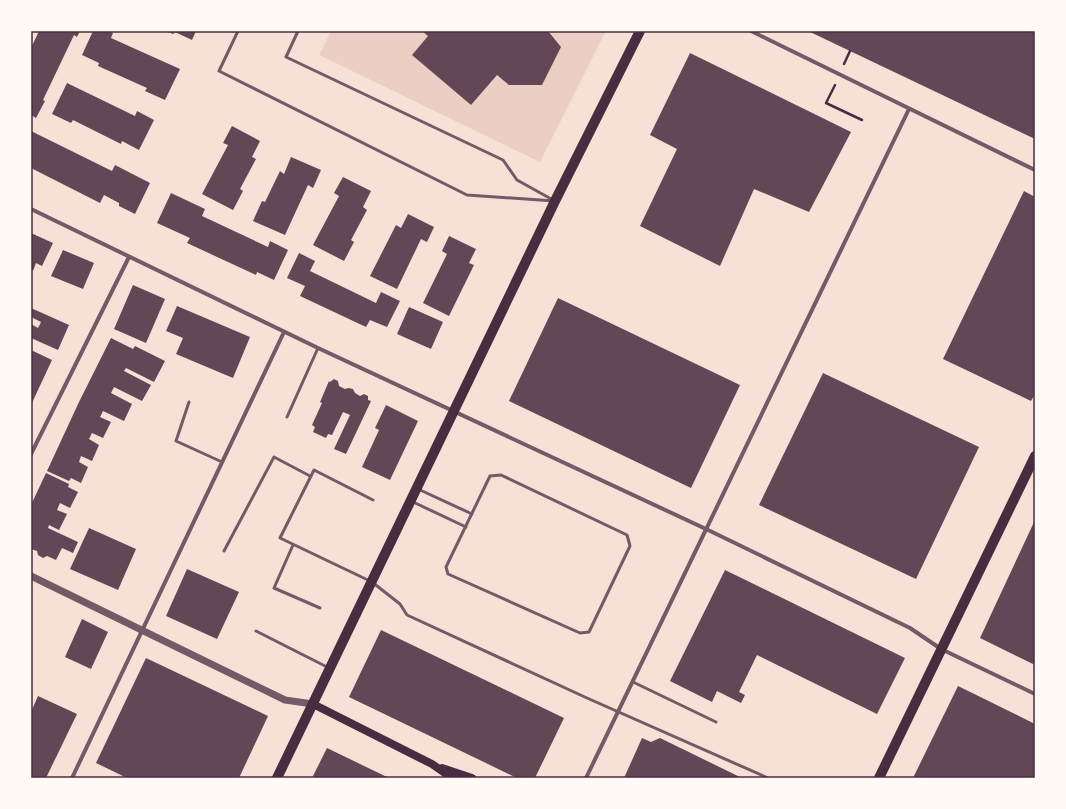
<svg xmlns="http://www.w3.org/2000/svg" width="1066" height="809" viewBox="0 0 1066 809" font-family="Arial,sans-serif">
<rect width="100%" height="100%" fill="#f7e1d7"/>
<path fill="#ebcfc5" d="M331 31H606L540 162 319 55Z"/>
<path fill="#644757" d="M39 31H80L77 37 74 35 43 100 45 101 36 118 31 115V48Z
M93 31H109L113 33 111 38 180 69 165 100 145 91 147 88 98 66 99 63 82 55Z
M166 31H196L192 40 175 32 173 34Z
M422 31H548L561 47 542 85H509L497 75 471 105 412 55 428 36Z
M808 31H1035V139L850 51Z
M690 53 851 132 809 212 754 189 720 266 640 226 677 149 650 135Z
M67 83 135 116 137 111 154 120 139 150 122 141 121 144 73 120 71 123 52 114Z
M232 126 260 141 252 157 256 159 240 189 243 191 233 210 202 194 228 145 223 143Z
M31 131 112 171 115 165 150 183 135 214 119 206V203L104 195 100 203 31 168Z
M291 157 321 170 313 188 308 185 285 235 253 221 262 201 265 202 280 171 284 174Z
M343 177 371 191 363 207 367 210 351 240 354 242 344 261 313 245 339 196 334 193Z
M1024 191 1035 197V394L1031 401 943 359Z
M171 193 205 209 202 216 268 247 270 241 288 250 274 280 257 272 256 275 187 243 190 238 157 223Z
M408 214 434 227 427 242 421 239 397 289 370 276 396 225 401 228Z
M31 233 53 243 42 266 36 263 33 271 31 270Z
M449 236 476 249 469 263 474 265 449 316 423 303 447 254 442 251Z
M63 250 94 263 83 289 51 276Z
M299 253 315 261 310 271 376 303 381 292 400 301 387 327 370 320 366 327 300 296 305 286 287 278Z
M133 285 165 299 146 343 114 329Z
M558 298 740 385 691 488 509 401Z
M177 306 250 337 233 378 176 354 183 338 166 331Z
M409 307 443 322 431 349 397 334Z
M31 308 69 325 58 350 31 338V324L38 328 41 322 31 317Z
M111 338 133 349 135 346 165 361 154 382 126 368 124 371 151 385 142 401 114 387 111 393 132 404 124 421 103 411 100 417 111 422 103 438 92 433 89 439 99 445 92 461 81 456 79 462 88 467 81 483 71 478 69 481 47 471 79 402Z
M31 350 52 360 31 405Z
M823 373 979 447 916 579 759 505Z
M334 379 338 381 339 386 345 389 348 388 353 389 355 393 360 396 364 394 368 396V400L371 401 346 454 334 449 350 415 343 412 332 435 328 434 326 438 313 432 315 427 312 425 322 403 320 402 329 381 330 382Z
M386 405 418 421 390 480 362 467 379 430 375 428Z
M46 473 69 484 68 487 78 492 70 508 60 503 57 510 67 514 59 530 49 525 48 528 78 542 73 553 62 548 56 560 47 556 43 558 38 555 37 551 31 549V505Z
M1035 520V665L980 638Z
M89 528 136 549 118 590 70 569Z
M187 569 239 592 217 639 166 616Z
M725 570 905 658 877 714 757 655 739 692 745 695 741 703 717 691 712 702 670 681Z
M82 619 108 632 91 669 65 657Z
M381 630 564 718 535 778H517L349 697Z
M146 658 268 716 239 778H127L96 763Z
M958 686 1035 724V778H913Z
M38 696 77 714 46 778H31V712Z
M642 738 651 742 660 738 742 778H624Z
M327 748 389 778H312Z"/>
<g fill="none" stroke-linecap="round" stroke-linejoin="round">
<path stroke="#4a2c40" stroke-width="2.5" d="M844 64 850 51
M835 85 826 103 862 120"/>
<path stroke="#755966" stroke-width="3" d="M238 31 219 71 467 195 554 201
M298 31 286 57 503 160 517 180 553 200
M189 402 176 441 222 462
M287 417 318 348
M501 475 627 535 630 546 589 632 580 633 448 574 446 567 490 476Z
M418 489 472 514
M373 500 314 470 280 538 372 582 400 604 407 615 587 698 768 778
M411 501 466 527
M293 545 274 588 320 608
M224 551 274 457 310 476
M256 631 329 668
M633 682 716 722"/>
<path stroke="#755966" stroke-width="4" d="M751 31 1035 170
M31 209 318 348 706 529 910 628 941 649 1035 694
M31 454 129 257
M72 778 284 332
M586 778 909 109"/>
<path stroke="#755966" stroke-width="7" d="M31 576 285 700 313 704"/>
<path stroke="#4a2c40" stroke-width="8" d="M313 704 432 764 452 778
M442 768 472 778"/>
<path stroke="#4a2c40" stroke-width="10" d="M277 778 555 201 640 31
M879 778 1035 456"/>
</g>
<rect width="1066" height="809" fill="none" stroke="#fffaf5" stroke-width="64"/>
<rect x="32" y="32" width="1002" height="745" fill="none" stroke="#4a2c40" stroke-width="1.5"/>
</svg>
